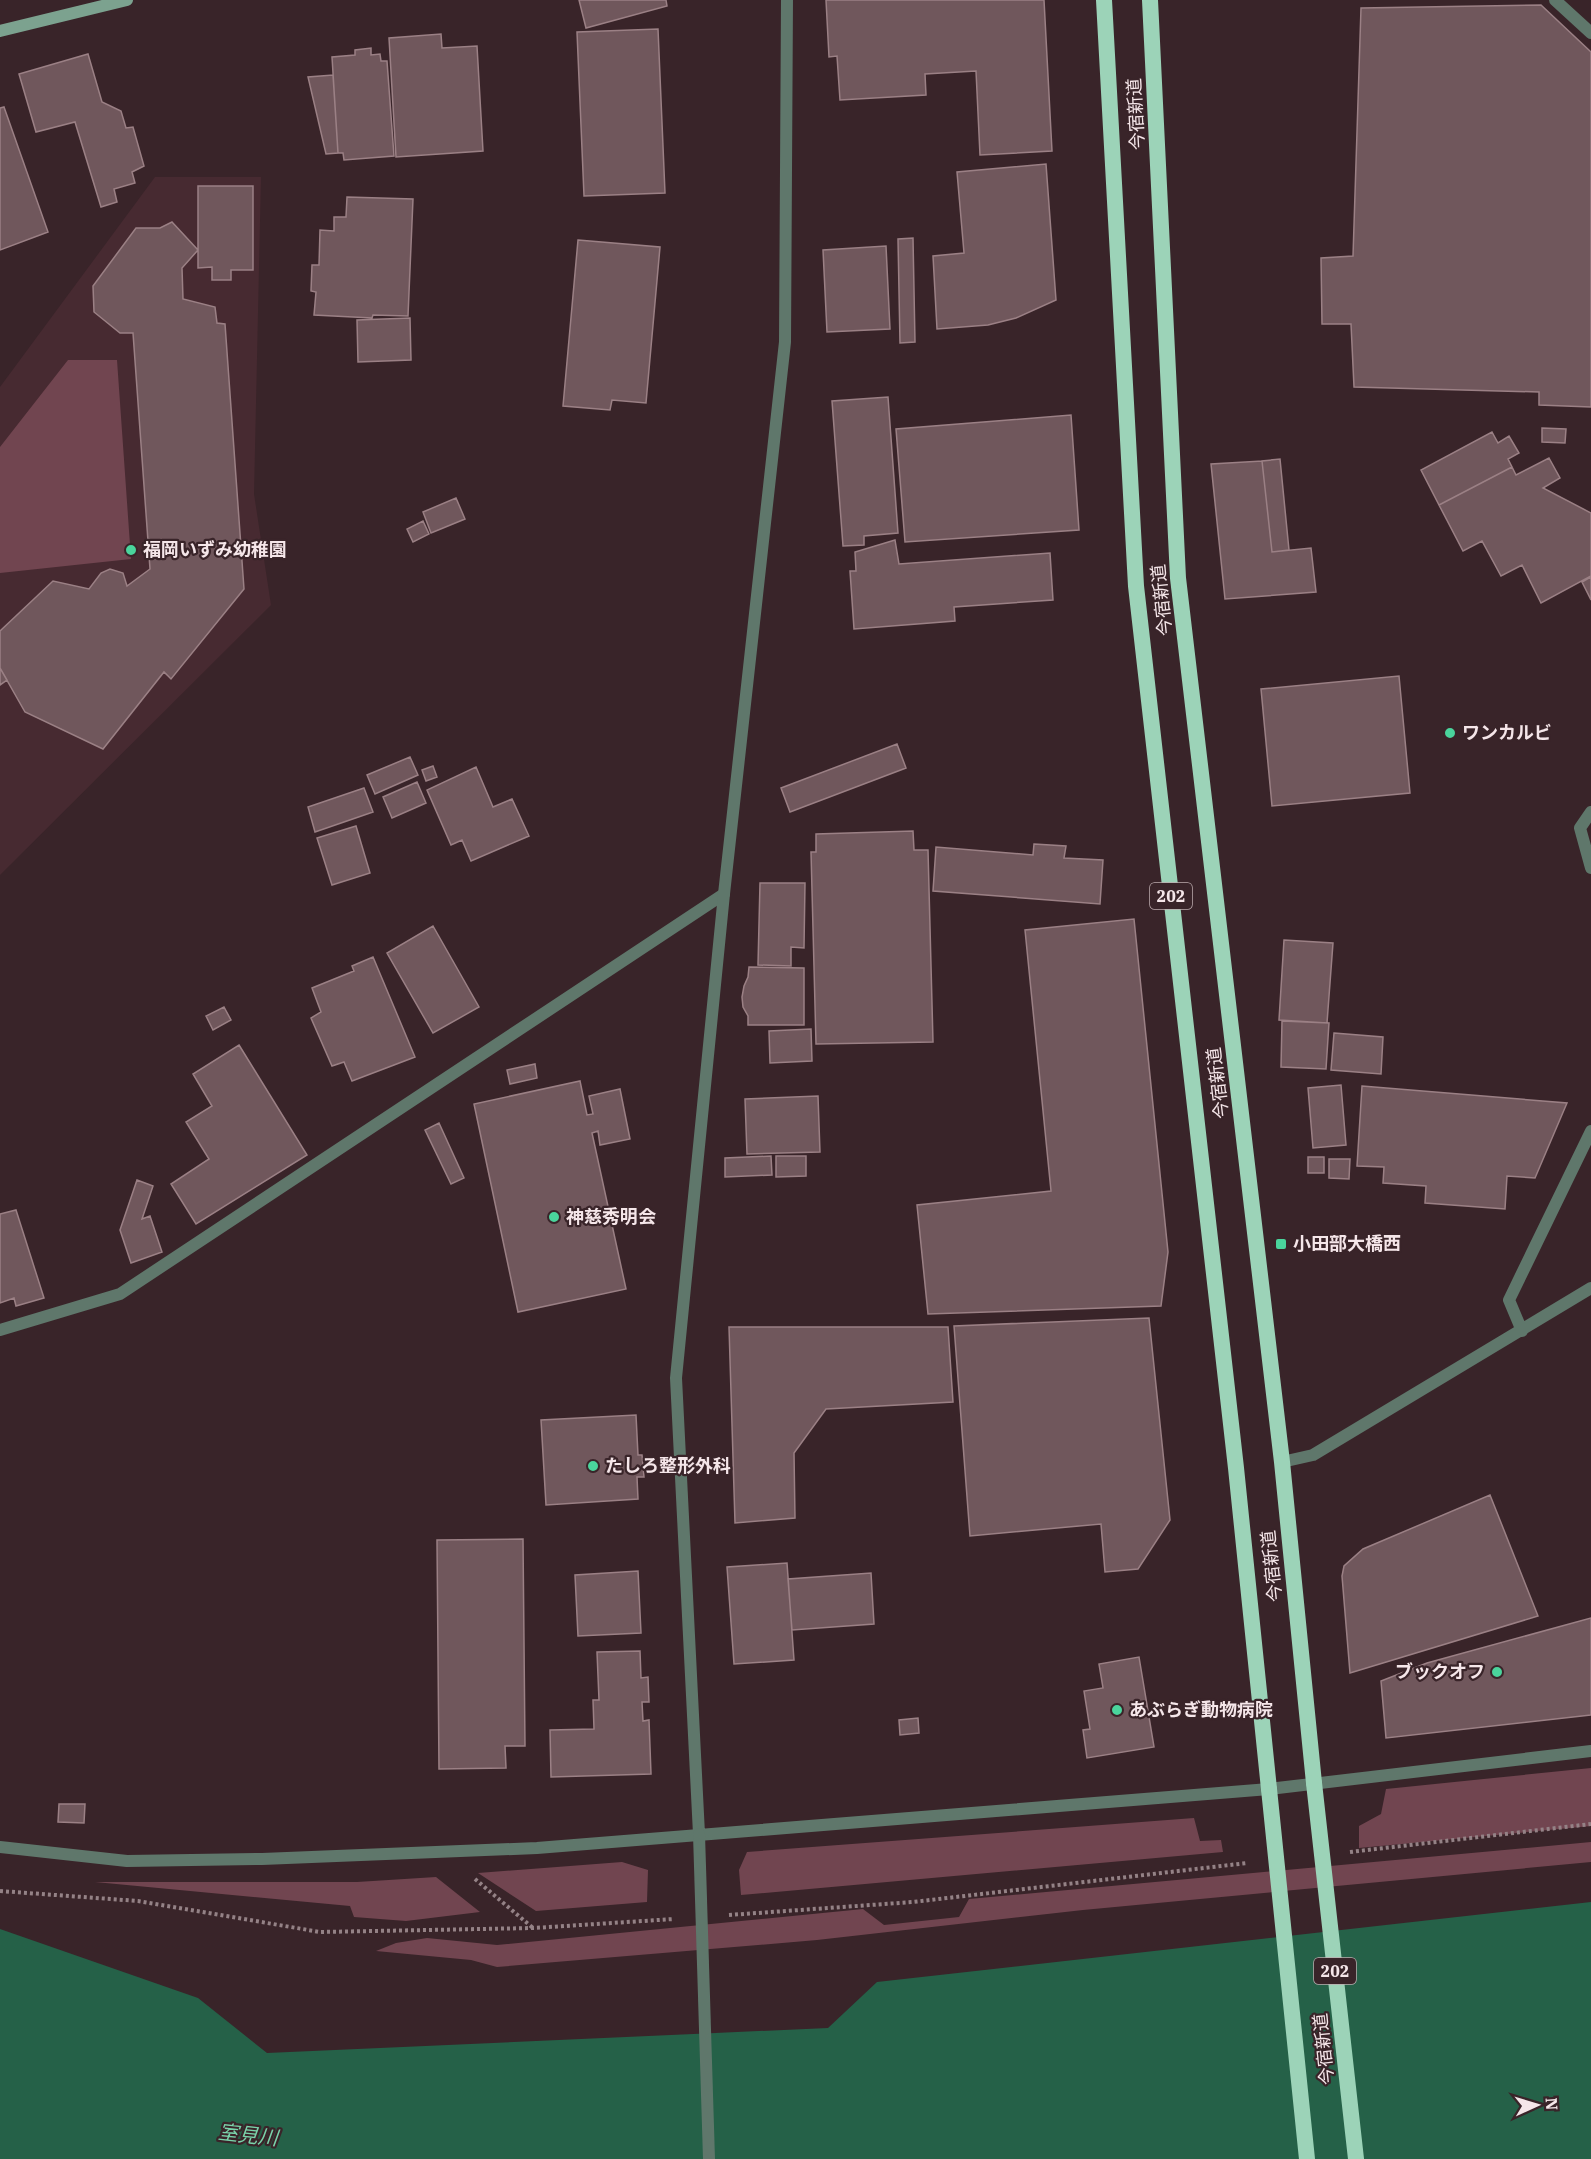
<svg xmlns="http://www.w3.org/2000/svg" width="1591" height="2159" viewBox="0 0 1591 2159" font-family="'IBM Plex Serif','Noto Sans JP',serif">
<rect width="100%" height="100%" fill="#392429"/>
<path fill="#472a31" d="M155 177H261L254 494 271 605 0 875V387Z"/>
<path fill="#714550" d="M68 360H117L131 559 0 573V447Z
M1591 1768V1826L1359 1848V1826L1381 1814 1386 1789Z
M1194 1818 1200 1841 1221 1840 1223 1852 741 1895 739 1870 747 1852Z
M1591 1842V1862L1083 1910 817 1940 497 1967 471 1960 376 1951 396 1943 427 1938 497 1945 863 1909 884 1925 959 1917 969 1899Z
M622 1862 648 1870 647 1902 536 1911 478 1873Z
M436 1877 480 1912 406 1921 354 1917 350 1906 95 1882H357Z"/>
<path fill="#256148" d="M1591 1902V2159H0V1929L198 1998 267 2053 828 2028 877 1982Z"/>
<path fill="#70575c" stroke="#9b8085" stroke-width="1.5" d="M579 0H666L667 6 586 28Z
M826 0H1044L1052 151 980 155 976 71 925 74 926 95 840 100 837 56 829 57Z
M1541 5 1591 52V407L1539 405V392L1354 387 1351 324H1322L1321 258 1353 256 1361 8Z
M658 29 665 193 584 196 577 32Z
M441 34 442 48 477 46 483 151 396 157 389 38Z
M371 48V55L380 54 381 61H387L394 156 344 160 343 153H338L332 57 355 55V50Z
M88 54 102 102 121 111 126 128 133 127 144 166 132 172 135 183 114 189 117 202 101 207 75 122 36 132 19 74Z
M333 75 338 153 326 154 308 77Z
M4 107 48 232 0 250V108Z
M1046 164 1056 300 1016 318 988 325 937 329 933 256 964 253 957 172Z
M198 186H253V270H231V280H212V267L198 268Z
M347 197 413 199 408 316 373 315 372 318 314 315 316 292 311 291 312 265H319L320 230 334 231V217H346Z
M172 222 198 250 182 268 183 299 215 307 217 323 225 324 244 589 171 679 164 672 103 749 25 712 0 668V631L53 581 89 589 101 573 110 569 123 573 127 586 150 569 133 333H120L94 312 93 286 136 228H160Z
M913 238 915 342 900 343 898 239Z
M578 240 660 247 646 403 612 400 610 410 563 406Z
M886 246 890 329 827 332 823 250Z
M410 318 411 360 358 362 357 320Z
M888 397 898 533 864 536V545L843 546 832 401Z
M1071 415 1079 530 905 542 896 429Z
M1542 428 1566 429 1565 443 1542 442Z
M1492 432 1498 443 1509 436 1519 453 1508 459 1512 467 1439 505 1421 470Z
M1549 458 1560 478 1543 488 1591 513V576L1541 603 1522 565 1501 576 1482 541 1463 551 1439 505 1512 467 1516 475Z
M1280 459 1289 550 1272 552 1262 461Z
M1262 461 1272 552 1311 548 1316 592 1225 599 1211 464Z
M456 498 465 519 431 533 423 512Z
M423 521 429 534 413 542 407 529Z
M895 540 899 564 1050 553 1053 600 954 607 955 621 854 629 850 571H856L855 552Z
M1591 577V600L1582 582Z
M0 668 7 680 0 685Z
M1399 676 1410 793 1272 806 1261 689Z
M897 744 906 768 790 812 781 788Z
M410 757 418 775 375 794 367 775Z
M433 766 437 777 426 781 422 770Z
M476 767 493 807 512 799 529 836 471 861 462 840 451 845 427 790Z
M417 782 426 803 392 818 383 797Z
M364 788 373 812 315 832 308 807Z
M356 826 370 873 332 885 317 838Z
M913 831 914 850H928L933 1042 816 1044 811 852H816V834Z
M1034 844 1066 846 1064 858 1103 860 1100 904 933 891 936 847 1033 855Z
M760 883H805L804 948 791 947V966L758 965Z
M1134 919 1168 1252 1161 1306 928 1314 917 1205 1051 1191 1025 930Z
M433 926 479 1007 433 1033 387 953Z
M1284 940 1333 943 1327 1023 1279 1020Z
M373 957 415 1057 352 1081 344 1062 332 1066 311 1018 321 1012 312 988 354 971 352 966Z
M749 967 804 968V1025H748V1016L743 1007 742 997 744 986 748 977Z
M224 1007 231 1020 213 1030 206 1016Z
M1282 1021 1329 1023 1326 1069 1281 1067Z
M811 1029 812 1061 770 1063 769 1031Z
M1334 1033 1383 1037 1381 1074 1331 1070Z
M239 1045 307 1155 196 1224 171 1184 209 1159 186 1122 212 1106 193 1074Z
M535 1064 537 1078 510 1084 507 1070Z
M580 1081 587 1115 593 1114 589 1096 620 1089 630 1139 600 1145 598 1131 592 1133 626 1289 518 1312 474 1104Z
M1341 1085 1346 1145 1313 1148 1308 1088Z
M1362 1086 1567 1103 1535 1178 1507 1176 1505 1209 1425 1203 1426 1186 1383 1183 1384 1167 1357 1166Z
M818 1096 820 1152 747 1154 745 1099Z
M439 1123 464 1178 451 1184 425 1130Z
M771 1156 772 1175 725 1177V1158Z
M776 1156H806V1176L776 1177Z
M1308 1157H1324V1173H1308Z
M1329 1159H1350L1349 1179 1329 1178Z
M137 1180 153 1186 142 1219 150 1216 162 1252 131 1263 120 1230Z
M16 1210 44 1298 16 1306 14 1298 0 1303V1214Z
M1149 1318 1170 1520 1138 1569 1105 1572 1101 1524 970 1536 954 1326Z
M729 1327H948L953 1402 826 1409 794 1453 795 1518 735 1523Z
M636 1415 638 1455H642L644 1477H637L638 1499 546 1505 541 1420Z
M1490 1495 1538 1616 1350 1673 1342 1576 1344 1566 1363 1549Z
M523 1539 525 1746H505L506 1768 439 1769 437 1540Z
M787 1563 794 1660 734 1664 727 1567Z
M638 1571 641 1633 578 1636 575 1575Z
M871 1573 874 1624 792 1630 788 1579Z
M1591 1618V1715L1386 1738 1381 1681 1427 1663Z
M640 1651 641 1678 648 1677 649 1702H642L643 1721 649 1720 651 1774 551 1777 550 1730 594 1729 593 1700H599L597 1652Z
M1139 1657 1154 1747 1087 1758 1083 1730 1090 1729 1084 1691 1103 1688 1099 1664Z
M918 1718 919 1733 900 1735 899 1720Z
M59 1804H85L84 1823 58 1822Z"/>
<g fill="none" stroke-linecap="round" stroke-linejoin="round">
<path stroke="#948286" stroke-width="4" stroke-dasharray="3 3" stroke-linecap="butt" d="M1350 1852 1591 1824
M475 1879 533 1928
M0 1891 138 1901 320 1932 534 1928 674 1919
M729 1915 913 1902 1247 1863"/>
<path stroke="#5f776b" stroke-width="12" d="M1555 0 1591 33
M1591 812 1580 828 1591 868
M0 1330 120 1294 724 894
M1522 1331 1509 1300 1591 1131
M1282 1462 1313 1455 1591 1288"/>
<path stroke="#5f776b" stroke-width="12" d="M699 1834 676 1378 724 894 785 342 787 0
M0 1847 127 1861 262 1859 537 1848 1269 1789 1591 1751"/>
<path stroke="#7ca28f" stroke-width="12" d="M0 31 127 0"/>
<path stroke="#9cd3b8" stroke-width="16" d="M1104 0 1136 586 1236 1468 1269 1789
M1150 0 1178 578 1282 1462 1314 1783"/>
<path stroke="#5f776b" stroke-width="12" d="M699 1834 709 2159"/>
<path stroke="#9cd3b8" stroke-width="16" d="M1314 1783 1356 2159
M1269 1789 1307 2159"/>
</g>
<g fill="#4ad49c" stroke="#392429" stroke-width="2">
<circle cx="131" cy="550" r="6"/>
<circle cx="1450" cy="733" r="6"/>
<circle cx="554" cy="1217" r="6"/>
<rect x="1275" y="1238" width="12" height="12" rx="3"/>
<circle cx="593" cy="1466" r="6"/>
<circle cx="1497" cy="1672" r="6"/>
<circle cx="1117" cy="1710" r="6"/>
</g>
<g text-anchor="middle" stroke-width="4.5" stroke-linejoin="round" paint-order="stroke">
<g fill="#392429" stroke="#bdacaf" stroke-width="1.5">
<rect x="1150" y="883" width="42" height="26" rx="4.5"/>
<rect x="1314" y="1958" width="42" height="26" rx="4.5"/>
</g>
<g font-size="16" font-weight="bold" fill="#f5e6e9">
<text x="1171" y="902">202</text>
<text x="1335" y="1977">202</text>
</g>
<g font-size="18" fill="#f5e6e9" stroke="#392429">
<text transform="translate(1136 114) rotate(-93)" y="6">今宿新道</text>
<text transform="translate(1162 600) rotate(-96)" y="6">今宿新道</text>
<text transform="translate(1218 1083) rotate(-97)" y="6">今宿新道</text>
<text transform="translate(1272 1566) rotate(-96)" y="6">今宿新道</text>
<text transform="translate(1324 2049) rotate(-96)" y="6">今宿新道</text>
</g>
<g font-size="18" font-weight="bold" fill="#f5e6e9" stroke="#392429" text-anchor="start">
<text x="143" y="556">福岡いずみ幼稚園</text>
<text x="1462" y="739">ワンカルビ</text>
<text x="566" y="1223">神慈秀明会</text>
<text x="1293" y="1250">小田部大橋西</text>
<text x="605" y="1472">たしろ整形外科</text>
<text x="1485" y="1678" text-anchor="end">ブックオフ</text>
<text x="1129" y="1716">あぶらぎ動物病院</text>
</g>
<g font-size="20" font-style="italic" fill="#7ad3aa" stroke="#392429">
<text transform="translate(248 2135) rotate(6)" y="7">室見川</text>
</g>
</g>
<g transform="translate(1537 2105) rotate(86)" stroke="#392429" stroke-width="4.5" paint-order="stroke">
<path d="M0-4.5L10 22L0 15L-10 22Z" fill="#f5e6e9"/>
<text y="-9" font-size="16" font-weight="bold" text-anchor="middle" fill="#f5e6e9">N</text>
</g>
</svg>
